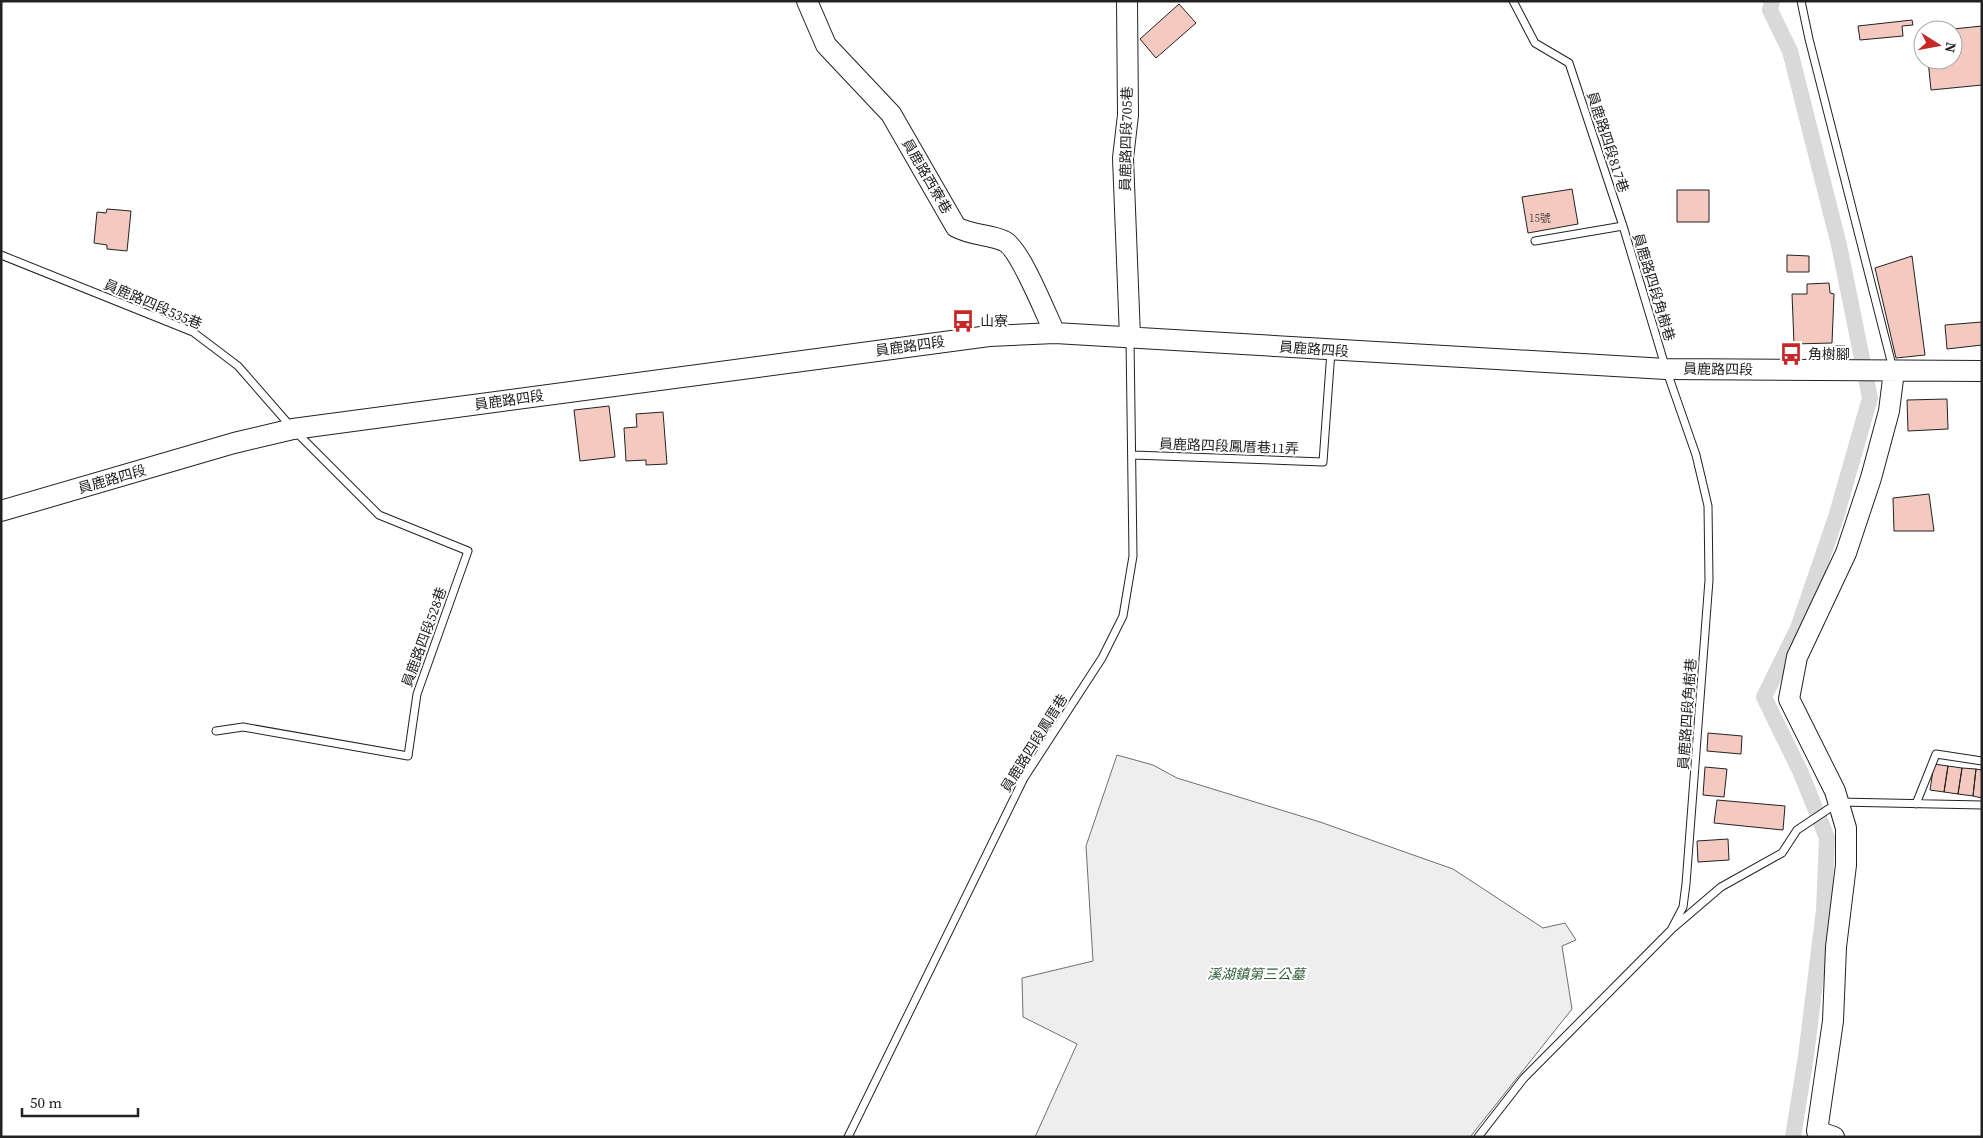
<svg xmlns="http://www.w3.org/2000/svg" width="1983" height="1138" viewBox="0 0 1983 1138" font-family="'Source Serif 4','Noto Sans TC',serif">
<rect width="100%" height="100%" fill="#fff"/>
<path fill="#eee" stroke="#6f6f6f" d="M1117 755 1153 765 1177 778 1320 822 1453 869 1543 928 1565 923 1576 940 1562 946 1572 1009 1470 1137H1035L1077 1044 1023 1017 1022 978 1093 961 1086 846Z"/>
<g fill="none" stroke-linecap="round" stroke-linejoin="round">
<path stroke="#d9d9d9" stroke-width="16" d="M1772 1 1770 10 1790 51 1839 245 1870 398 1836 517 1798 628 1764 697 1801 773 1827 838 1824 910 1806 1056 1793 1137"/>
</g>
<path fill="#f3c9c0" stroke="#222" d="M1179 4 1196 23 1156 58 1140 39Z
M1912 20 1913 25 1902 26 1903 36 1860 40 1858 26Z
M1982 26V85L1931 90 1928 60H1953V30H1943Z
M1572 189 1578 224 1528 233 1522 197Z
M1677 190H1709V222H1677Z
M107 209 131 211 127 251 107 249V245L94 243 97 212 106 213Z
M1787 255 1809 256V272H1787Z
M1912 256 1925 355 1896 358 1875 268Z
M1829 283 1830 293 1834 294 1832 343 1794 344 1792 294H1807V284Z
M1982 322V345L1947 349 1945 325Z
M1832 346H1845L1846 357 1833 358Z
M1947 399 1948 429 1908 431 1907 400Z
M609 406 615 457 580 461 574 410Z
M663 412 667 464 646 465V460L626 461 624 428 637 427 636 414Z
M1929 494 1934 531H1894L1893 498Z
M1708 733 1742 736 1741 754 1707 751Z
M1934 764 1948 766 1944 792 1930 790Z
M1948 766 1962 768 1958 794 1944 792Z
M1705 767 1727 769 1724 797 1703 795Z
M1962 768 1976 769 1973 796 1958 794Z
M1976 769 1982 770V798L1973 796Z
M1717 800 1785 806 1783 830 1714 823Z
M1728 839 1729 860 1698 862 1697 841Z"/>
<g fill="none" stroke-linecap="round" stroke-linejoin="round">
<defs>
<path id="lane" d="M1513 1 1535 43 1569 63 1623 226 1535 241
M1801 1 1809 39 1893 369
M1 255 193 332 238 366 293 429 379 515 468 551 417 694 408 756 243 727 216 731
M1133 455 1323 462 1331 351
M1916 804 1936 754 1982 761
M1673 928 1721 887 1782 853 1797 830 1839 802 1982 805
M848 1137 1024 778 1102 658 1123 616 1133 556 1130 339
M1478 1137 1524 1078 1671 930 1683 907 1686 884 1709 580 1708 506 1696 455 1666 369 1623 226"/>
<path id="secondary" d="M807 1 826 45 891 114 956 227C973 236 989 234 1004 241 1020 248 1046 315 1055 333
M1127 1 1128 115 1123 158 1130 337
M1 511 234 443 293 429 989 336 1055 333 1666 369 1982 371
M1834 1137 1817 1131 1833 1021 1836 947 1846 865V828L1835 791 1789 699 1797 657 1846 553 1871 478 1889 411 1894 371"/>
</defs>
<use href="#lane" stroke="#222" stroke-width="9"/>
<use href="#secondary" stroke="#222" stroke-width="22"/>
<use href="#lane" stroke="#fff" stroke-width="7"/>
<use href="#secondary" stroke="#fff" stroke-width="20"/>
</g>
<defs>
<symbol id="bus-bare" viewBox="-9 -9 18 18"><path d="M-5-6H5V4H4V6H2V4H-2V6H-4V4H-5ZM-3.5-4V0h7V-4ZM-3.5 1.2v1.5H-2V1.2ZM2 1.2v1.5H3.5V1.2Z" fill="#c62828" stroke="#fff" stroke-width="2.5" paint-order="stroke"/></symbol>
</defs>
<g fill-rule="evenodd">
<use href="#bus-bare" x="947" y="305" width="32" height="32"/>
<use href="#bus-bare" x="1775" y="338" width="32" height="32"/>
</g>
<g text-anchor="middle" stroke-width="4" stroke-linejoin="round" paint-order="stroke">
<g font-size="11" fill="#564c4a">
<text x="1540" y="222">15號</text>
</g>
<g font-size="14" fill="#222" stroke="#fff">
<text transform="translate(1126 139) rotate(-89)" y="5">員鹿路四段705巷</text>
<text transform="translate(1608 142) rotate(72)" y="5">員鹿路四段817巷</text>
<text transform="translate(927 176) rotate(60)" y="5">員鹿路西寮巷</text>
<text transform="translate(1654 287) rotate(73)" y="5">員鹿路四段角樹巷</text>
<text transform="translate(153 304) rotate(23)" y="5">員鹿路四段535巷</text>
<text transform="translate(910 346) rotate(-8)" y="5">員鹿路四段</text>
<text transform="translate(1314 349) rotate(4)" y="5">員鹿路四段</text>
<text transform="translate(1718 369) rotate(1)" y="5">員鹿路四段</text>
<text transform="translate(509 400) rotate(-8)" y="5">員鹿路四段</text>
<text transform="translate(1229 446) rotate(2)" y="5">員鹿路四段鳳厝巷11弄</text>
<text transform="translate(112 479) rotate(-16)" y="5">員鹿路四段</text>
<text transform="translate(424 637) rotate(-70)" y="5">員鹿路四段528巷</text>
<text transform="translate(1687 714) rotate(-86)" y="5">員鹿路四段角樹巷</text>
<text transform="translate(1034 743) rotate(-58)" y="5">員鹿路四段鳳厝巷</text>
</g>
<g font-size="14" fill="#222" stroke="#fff" text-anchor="start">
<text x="980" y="326">山寮</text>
<text x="1808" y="359">角樹腳</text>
</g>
<g font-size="14" font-style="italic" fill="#2f5e38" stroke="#fff">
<text x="1256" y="979">溪湖鎮第三公墓</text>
</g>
</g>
<rect width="1983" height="1138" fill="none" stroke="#222222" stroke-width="5"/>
<g transform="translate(1938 45) rotate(101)"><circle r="24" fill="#ffffff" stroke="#a7a7a7"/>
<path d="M0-4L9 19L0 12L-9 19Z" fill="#c62828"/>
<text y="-8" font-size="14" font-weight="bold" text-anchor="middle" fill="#222222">N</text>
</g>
<path d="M22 1108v8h116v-8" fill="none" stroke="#222222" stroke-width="2.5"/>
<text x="30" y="1108" font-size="15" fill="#222222" stroke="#ffffff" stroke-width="4" paint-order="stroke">50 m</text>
</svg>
